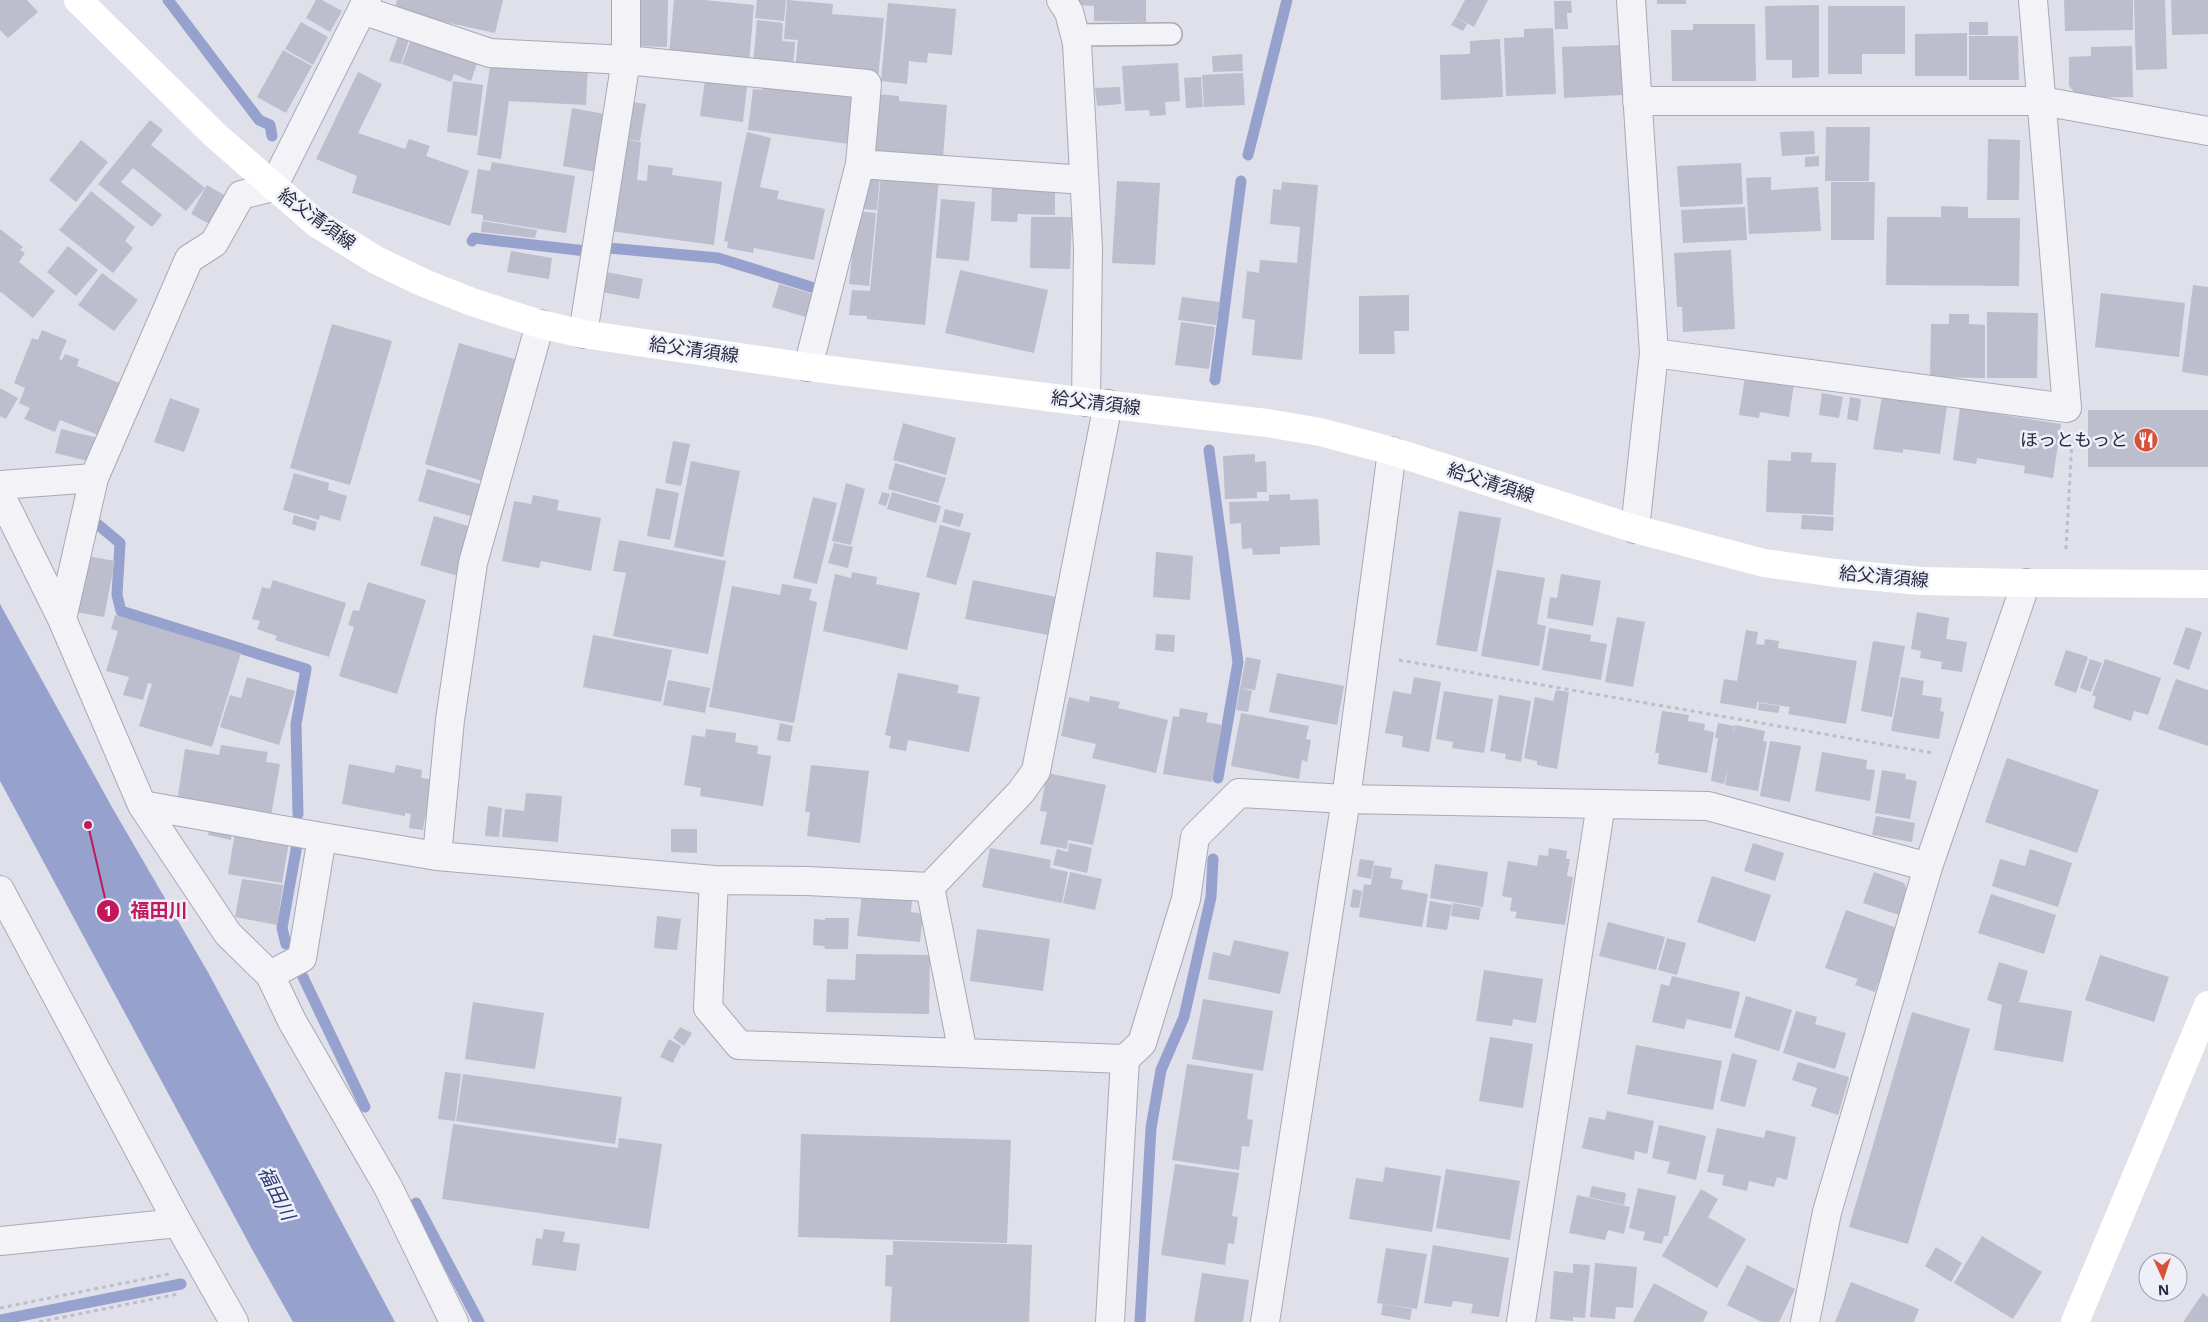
<svg xmlns="http://www.w3.org/2000/svg" width="2208" height="1322" viewBox="0 0 2208 1322" font-family="'Open Sans','Noto Sans JP',sans-serif">
<rect width="100%" height="100%" fill="#dfe0ea"/>
<path fill="#97a1cd" d="M0 604 113 809 209 974 395 1322H293L253 1251 0 781Z"/>
<g fill="none" stroke-linecap="round" stroke-linejoin="round">
<path stroke="#97a1cd" stroke-width="11" d="M168 0 259 120 270 125 272 136
M1248 155 1287 0
M472 241 474 238 586 251
M609 248 718 258 811 287
M1215 380 1241 181
M1209 450 1238 662 1218 778
M96 523 120 543 117 595 121 611 306 669 296 724 298 814
M286 944 282 928 298 839
M303 977 365 1107
M416 1203 479 1322
M0 1320 181 1284
M1140 1322 1151 1128 1161 1070 1184 1017 1211 897 1213 859"/>
</g>
<path fill="#bcbdcd" d="M0 0H27L38 12 8 38 0 30Z
M316 0H322L342 11 330 32 306 18Z
M397 0H503L495 33 394 11Z
M638 0H668L667 47 637 46Z
M674 0H704L754 5 749 62 669 55Z
M757 0H786L784 21 755 18Z
M787 0 833 4 832 14 884 18 878 78 795 71 798 40 784 39Z
M1077 0H1146V22L1094 21V6L1077 5Z
M1465 0H1488L1474 27 1456 17Z
M1657 0H1686V4H1657Z
M2064 0H2133V30L2065 31Z
M2134 0H2165L2167 69 2136 70Z
M2171 0H2208V34L2172 35Z
M1554 1H1571L1572 13H1567L1568 29H1555Z
M888 3 956 9 952 55 928 53 927 63 909 61 907 84 881 81Z
M1819 5V77L1792 78V60H1766L1765 6Z
M1828 6H1905V54H1862V74H1828Z
M1456 17 1467 24 1463 31 1451 25Z
M757 20 783 23 782 41 795 42 793 67 753 64Z
M301 22 328 37 313 65 285 49Z
M1969 22H1988V35H1969Z
M1693 24H1755L1756 81H1672L1671 30H1693Z
M1553 28 1556 94 1506 96 1504 38 1524 37V29Z
M400 31 411 34 401 64 389 61Z
M1967 33V76H1915V34Z
M413 34 479 58 471 81 454 74 451 82 402 64Z
M1969 36H2018L2019 80H1969Z
M1500 39 1503 97 1441 100 1440 55 1470 54V41Z
M1620 45 1622 95 1564 98 1562 47Z
M2132 46 2133 97 2079 98 2069 86V57L2091 56V47Z
M283 50 312 66 286 113 257 97Z
M1242 54 1243 71 1213 72 1212 56Z
M491 60 588 65 586 105 509 101 501 159 477 155Z
M1178 63 1180 101 1165 102 1166 115 1150 116 1149 110 1125 111 1122 66Z
M358 72 382 84 358 133 405 149 409 139 430 146 426 156 469 171 450 226 352 193 357 176 316 159Z
M1243 73 1245 105 1204 107 1202 75Z
M1201 77 1203 107 1186 108 1184 78Z
M705 80 747 86 743 122 700 116Z
M453 81 483 85 477 136 447 132Z
M763 84 856 96 849 144 748 130 753 89 762 90Z
M1120 87 1121 104 1097 106 1095 88Z
M876 94 899 96V101L947 105 943 158 871 153Z
M626 101 646 104 640 141 620 138Z
M572 108 610 115 601 173 563 166Z
M150 120 163 130 151 145 205 188 186 211 133 168 121 182 162 215 152 227 98 184Z
M1826 127H1870L1869 181H1825Z
M1814 131 1815 154 1782 156 1780 132Z
M747 132 771 138 760 187 779 191 777 199 825 209 814 260 754 248 753 253 727 248 728 242 724 241Z
M619 138 641 142 637 180 647 181 648 165 673 168 672 175 722 182 714 245 610 231Z
M1988 139 2020 140 2019 200H1987Z
M81 140 108 162 76 202 49 180Z
M1819 156V166L1805 167V157Z
M492 162 575 176 566 233 483 220V215L471 213 478 169 490 171Z
M1741 163 1743 204 1680 207 1677 166Z
M866 174 880 175 877 210 862 209Z
M881 174 939 179 925 325 867 319V316L849 315 852 290 870 291Z
M1771 177V190L1818 187 1821 231 1749 234 1746 178Z
M1117 181 1160 183 1155 265 1112 263Z
M1282 182 1318 185 1302 360 1252 355 1255 320 1242 318 1247 271 1259 273 1260 260 1297 263 1300 227 1270 224 1273 189 1281 190Z
M1831 182H1875L1874 240H1831Z
M992 183 1055 185V215L1018 214 1017 222 991 221Z
M207 185 231 199 215 227 191 214Z
M91 191 135 227 125 241 133 248 113 273 59 230Z
M941 199 975 202 969 261 936 258Z
M1941 206 1968 207V218H2020L2019 286 1886 285 1887 217H1941Z
M1745 207 1747 240 1683 243 1681 210Z
M857 211 876 213 869 286 849 284Z
M1031 217H1072L1070 269 1030 268Z
M482 221 537 230 535 238 481 232Z
M0 229 23 247 20 250 25 253 19 262 55 291 33 318 1 292 0 293Z
M68 246 98 270 76 296 47 272Z
M1731 250 1735 329 1683 332 1682 307H1677L1674 253Z
M511 251 552 258 549 279 507 272Z
M960 270 1048 290 1034 353 945 333Z
M606 272 643 279 639 299 602 292Z
M102 273 138 300 114 331 78 305Z
M779 284 813 294 806 317 772 307Z
M2193 285 2208 287V376L2182 372Z
M2101 293 2185 303 2179 357 2095 347Z
M1409 295V331H1394L1395 354H1359V296Z
M1182 297 1220 302 1216 325 1178 320Z
M1987 312 2038 313 2037 378H1987Z
M1949 314H1969V324L1985 325V378L1930 377 1931 324H1949Z
M1181 322 1215 327 1209 369 1175 365Z
M332 324 392 341 350 485 290 468Z
M42 330 67 340 59 359 62 360 65 354 79 359 77 366 122 384 101 436 60 420 55 432 24 419 30 408 19 403 25 388 14 383 32 338 38 340Z
M459 343 521 361 486 482 425 464Z
M1745 377 1794 384 1789 417 1760 412 1759 418 1739 415Z
M0 388 18 398 6 419 0 416Z
M1822 393 1843 397 1839 418 1819 415Z
M1882 396 1947 406 1940 454 1903 449V453L1873 449Z
M1850 397 1861 399 1858 421 1847 419Z
M170 398 200 409 184 452 154 442Z
M1960 408 2061 424 2053 478 2024 473 2025 466 1977 458 1976 464 1953 460Z
M2088 410H2208V467H2088Z
M903 423 956 438 946 475 893 460Z
M61 429 98 438 92 462 55 453Z
M673 441 690 444 681 486 665 483Z
M1791 452 1812 453 1811 462 1836 463 1833 515 1766 512 1768 460 1791 461Z
M1255 454V462L1266 461 1267 492H1257V498L1225 499 1223 456Z
M691 461 740 471 723 557 674 547Z
M895 463 946 478 938 503 888 489Z
M427 469 486 486 477 518 418 501Z
M294 473 329 483 328 490 347 496 340 521 320 515 319 520 283 510Z
M846 483 865 489 851 545 832 541Z
M656 488 679 493 670 540 647 536Z
M882 492 890 494 886 506 878 504Z
M892 492 941 506 936 523 887 509Z
M1290 494V500L1318 499 1320 545 1280 547V554L1253 555 1252 548 1242 549 1241 523 1230 524 1229 502 1269 501V495Z
M533 495 559 500 557 510 601 518 591 571 541 561 539 568 502 561 514 501 531 504Z
M813 497 837 503 817 584 793 578Z
M945 509 964 514 960 527 942 522Z
M1459 511 1501 518 1477 652 1436 645Z
M294 515 317 522 315 531 292 524Z
M1802 515 1834 517 1833 531 1801 529Z
M434 516 472 527 458 576 420 565Z
M940 525 971 533 956 585 926 577Z
M619 540 726 561 708 654 613 636 626 573 613 571Z
M834 543 853 547 848 568 828 563Z
M1156 552 1193 556 1190 600 1153 597Z
M87 556 115 561 104 617 76 612Z
M1497 570 1545 578 1537 624 1546 626 1539 666 1481 656Z
M852 572 877 577 876 584 920 593 907 650 823 631 835 574 851 578Z
M1561 574 1601 581 1593 626 1547 618 1550 597 1557 598Z
M273 580 346 603 329 657 275 640 277 636 257 629 260 621 252 619 262 587 270 589Z
M973 580 1061 598 1053 636 965 619Z
M368 582 426 600 397 694 339 676 354 627 348 625 353 610 359 611Z
M782 584 812 589 809 600 817 602 794 723 709 707 732 586 780 595Z
M1917 612 1949 618 1946 639 1967 642 1962 672 1941 669 1942 662 1920 658 1921 651 1911 649Z
M115 615 241 653 212 747 139 726 152 684 148 683 143 700 123 695 129 677 106 671 118 631 111 629Z
M1617 617 1645 622 1633 687 1605 682Z
M2186 627 2202 632 2189 670 2173 664Z
M1549 628 1591 635 1590 641 1607 644 1601 680 1542 670Z
M1746 630 1758 632 1756 644 1764 645 1765 639 1779 641 1778 648 1857 661 1846 724 1788 714 1790 707 1757 702 1756 709 1720 703 1724 679 1737 681Z
M1156 634 1175 635 1174 652 1155 650Z
M593 635 672 650 661 702 583 687Z
M1873 641 1905 646 1892 717 1861 711Z
M2066 650 2088 657 2076 693 2054 685Z
M1246 657 1261 660 1255 690 1240 688Z
M2090 659 2102 663 2091 692 2080 688Z
M2105 659 2161 678 2148 715 2134 711 2131 721 2093 708 2096 697 2092 695Z
M898 673 959 685 957 693 980 697 969 752 908 740 906 751 889 748 891 736 885 735Z
M1277 673 1344 686 1337 725 1269 712Z
M247 677 295 691 279 745 220 727 230 695 241 698Z
M1414 677 1441 682 1429 752 1402 747 1403 736 1385 733 1393 691 1411 694Z
M1901 677 1924 681 1922 695 1942 698 1940 711 1944 712 1939 739 1891 731Z
M2176 679 2208 690V746L2158 729Z
M668 680 710 688 705 713 663 705Z
M1240 688 1252 691 1248 712 1236 710Z
M1556 690 1569 692 1557 769 1537 765V761L1524 758 1535 697 1553 701Z
M1444 691 1493 699 1484 753 1452 748 1453 742 1436 739Z
M1499 695 1531 701 1521 762 1505 759 1506 754 1490 751Z
M1090 696 1120 702 1118 708 1168 720 1156 773 1092 758 1096 744 1061 736 1069 697 1089 702Z
M1759 703 1780 706 1778 713 1758 710Z
M1180 708 1208 713 1206 722 1222 725 1212 782 1163 774 1173 716 1179 717Z
M1662 711 1689 715 1688 721 1705 724 1704 730 1714 732 1707 773 1658 764 1659 753H1655Z
M1241 713 1309 726 1306 739 1311 740 1307 762 1302 760 1299 779 1231 766Z
M780 723 793 726 790 742 777 740Z
M1718 723 1734 726 1733 736 1735 725 1765 731 1763 741 1767 742 1758 791 1725 785 1728 767 1724 784 1711 781 1718 738H1715Z
M706 729 736 733 735 742 758 746 757 754 771 756 763 806 700 796 701 788 684 785 692 735 705 737Z
M1770 741 1801 746 1790 802 1760 796Z
M221 745 268 752 266 762 280 764 271 816 177 802 185 749 219 755Z
M1822 752 1867 760 1866 769 1875 770 1870 801 1815 791Z
M2007 758 2099 790 2077 853 1985 822Z
M349 764 394 773 396 765 422 770 421 778 435 780 428 817H425L423 830 409 828 411 814 405 813V816L342 804Z
M811 765 869 771 860 843 807 836 810 812H805Z
M1882 770 1906 774 1905 779 1917 781 1910 819 1875 813Z
M1047 773 1106 785 1093 845 1068 840 1067 849 1040 844 1047 812 1040 811Z
M526 793 562 796 558 842 502 837 505 809 524 811Z
M488 806 502 808 499 837 485 836Z
M1876 816 1915 823 1912 842 1872 835Z
M210 824 233 828 231 840 208 835Z
M236 827 290 836 282 883 228 874Z
M671 829H697V853L671 852Z
M1069 843 1092 848 1087 873 1053 865 1057 849 1068 852Z
M1753 843 1784 853 1775 881 1744 871Z
M990 848 1051 860 1050 868 1068 872 1062 903 982 887Z
M1549 848 1567 851 1566 859H1570L1567 876 1573 877 1565 925 1515 918 1517 912 1510 911 1512 898 1502 896 1508 861 1537 866 1539 855 1548 856Z
M2030 849 2072 863 2058 907 1992 886 2000 859 2025 866Z
M1360 859 1374 861 1371 879 1357 876Z
M1435 864 1488 872 1483 907 1430 898Z
M1374 865 1392 868 1390 878 1403 880 1401 889 1428 894 1422 927 1359 917 1364 884 1371 885Z
M1070 872 1102 879 1095 910 1063 903Z
M1874 872 1904 883 1909 895 1902 916 1863 903Z
M1712 876 1771 895 1755 942 1697 922Z
M242 879 283 885 277 925 235 917Z
M1353 889 1362 891 1359 908 1350 907Z
M862 894 912 899 911 912 923 914 920 942 857 936Z
M1991 894 2056 915 2044 954 1978 933Z
M1430 901 1452 905 1447 930 1426 927Z
M1453 903 1481 908 1479 920 1451 916Z
M1846 910 1897 928 1875 992 1855 985 1858 979 1825 968Z
M657 916 681 919 677 950 654 948Z
M825 918H849L848 949H825L824 946 813 945 814 919 825 920Z
M1608 922 1665 937 1656 970 1599 956Z
M977 929 1050 939 1043 991 970 981Z
M1667 938 1686 943 1677 975 1658 970Z
M1234 940 1289 952 1280 994 1208 979 1213 952 1230 956Z
M856 954 930 955 929 1014 826 1012 827 979 855 980Z
M2100 955 2169 977 2154 1022 2085 1000Z
M1999 962 2028 971 2019 1002 2072 1011 2063 1062 1994 1050 2002 1005 1987 1000Z
M1484 970 1543 979 1536 1023 1513 1019 1512 1026 1476 1021Z
M1672 976 1740 992 1731 1029 1687 1019 1684 1029 1652 1022 1661 984 1669 986Z
M1746 996 1792 1010 1779 1051 1734 1037Z
M1203 999 1273 1011 1263 1071 1192 1059Z
M473 1002 544 1013 535 1069 465 1059Z
M1796 1011 1817 1017 1815 1024 1846 1033 1835 1069 1783 1053Z
M1912 1012 1970 1029 1908 1244 1849 1227Z
M680 1027 692 1033 684 1046 673 1038Z
M1490 1037 1533 1044 1523 1108 1479 1101Z
M669 1039 681 1046 673 1063 660 1057Z
M1636 1045 1722 1061 1713 1110 1627 1094Z
M1732 1053 1757 1060 1745 1107 1720 1101Z
M1798 1062 1849 1077 1838 1115 1811 1106 1817 1088 1792 1080Z
M1187 1064 1253 1074 1247 1119 1253 1120 1249 1147 1242 1146 1239 1170 1172 1160Z
M445 1072 461 1074 455 1121 438 1119Z
M463 1074 622 1097 615 1144 456 1121Z
M1607 1111 1654 1121 1647 1154 1635 1151 1634 1160 1582 1148 1589 1117 1605 1120Z
M453 1124 618 1148 619 1138 662 1144 649 1229 442 1199Z
M1659 1125 1706 1136 1696 1180 1667 1173 1670 1162 1652 1158Z
M1717 1128 1764 1138 1766 1130 1796 1137 1787 1180 1777 1177 1774 1187 1749 1181 1747 1191 1722 1185 1724 1175 1707 1172Z
M801 1134 1011 1140 1007 1243 798 1237Z
M1175 1164 1239 1173 1232 1216 1238 1217 1234 1244 1228 1243 1225 1265 1161 1255Z
M1385 1167 1441 1176 1432 1232 1349 1219 1356 1178 1383 1182Z
M1446 1169 1520 1181 1510 1240 1436 1228Z
M1592 1186 1626 1193 1624 1205 1589 1197Z
M1638 1188 1676 1196 1668 1236H1664L1662 1244 1643 1240 1645 1232 1629 1228Z
M1701 1189 1718 1199 1708 1217 1746 1239 1717 1288 1662 1256Z
M1577 1195 1630 1207 1624 1234 1608 1230 1605 1240 1569 1233Z
M544 1229 565 1232 563 1242 580 1244 576 1271 532 1265 536 1238 542 1239Z
M1982 1236 2042 1272 2013 1319 1954 1283Z
M893 1241 1032 1245 1029 1322H890L892 1287 885 1286 886 1255H893Z
M1433 1245 1509 1258 1499 1317 1471 1313 1473 1304 1453 1301 1451 1307 1424 1303Z
M1936 1247 1962 1263 1951 1282 1925 1266Z
M1386 1248 1427 1254 1417 1309 1377 1303Z
M1595 1263 1637 1267 1633 1308 1616 1307 1615 1319 1590 1317Z
M1573 1264 1590 1265 1585 1318 1573 1317V1321L1550 1319 1554 1271 1573 1273Z
M1747 1265 1795 1289 1779 1322H1762L1727 1305Z
M1202 1273 1249 1280 1243 1322H1194Z
M1851 1282 1919 1309 1914 1322H1835Z
M1654 1283 1708 1312 1703 1322H1633Z
M2203 1293 2208 1297V1322H2183Z
M1383 1304 1412 1309 1410 1320 1381 1315Z"/>
<g fill="none" stroke-linecap="round" stroke-linejoin="round">
<defs>
<path id="lane" d="M1075 35 1171 34"/>
<path id="street" d="M1061 0 1069 12 1077 43 1088 248 1086 402
M1631 0 1654 353 1635 529
M362 10 490 53 626 60 867 84 860 164 808 367
M1637 101H2042L2208 131
M860 164 1084 180
M583 334 626 60V0
M1654 353 2067 408 2033 0
M0 485 94 478
M0 494 62 619 142 805 228 934 270 975 292 1021 388 1187 454 1322
M62 619 94 478 189 259 214 243 241 195 273 187 367 0
M142 805 322 837
M437 856 450 720 473 563 540 324
M714 880 708 1008 739 1045 1125 1059
M930 887 963 1053
M0 890 178 1223 234 1322
M270 975 302 958 322 837 437 856 714 880 807 881 930 887 1021 792 1036 771 1108 404
M0 1241 178 1223
M1110 1322 1125 1059 1142 1043 1186 899 1195 837 1239 793 1346 799 1708 806 1928 867
M1265 1322 1346 799 1392 451
M1521 1322 1601 804
M1805 1322 1827 1212 1928 867 2026 583"/>
</defs>
<use href="#lane" stroke="#a8a9b8" stroke-width="24"/>
<use href="#street" stroke="#a8a9b8" stroke-width="30"/>
<path stroke="#bdbec8" stroke-width="3" stroke-dasharray="4 4" stroke-linecap="butt" d="M2066 549 2072 441
M1399 660 1933 753
M0 1308 169 1274
M39 1322 178 1294"/>
<use href="#lane" stroke="#f2f2f7" stroke-width="21"/>
<use href="#street" stroke="#f2f2f7" stroke-width="28"/>
<path stroke="#fff" stroke-width="28" d="M78 0 215 135 316 223 376 260 424 283 472 302 540 324 583 334 808 367 1086 402 1267 423 1320 432 1392 451 1635 529 1764 563 1835 573 1921 581 2026 583 2208 584
M2075 1322 2208 1005"/>
</g>
<defs>
<symbol id="restaurant-disc" viewBox="-11 -11 22 22"><circle r="9.5" fill="#d9503a" stroke="#eff0f7"/><path d="M-5-6h1v4h1v-4h1v4h1v-4h1v5L-1.5 .5V6h-2V.5L-5-1ZM5-6V6H3V1.5H1.5Q1.5-4 5-6Z" fill="#fff"/></symbol>
</defs>
<g fill-rule="evenodd">
<use href="#restaurant-disc" x="2132" y="426" width="28" height="28"/>
</g>
<g text-anchor="middle" stroke-width="5" stroke-linejoin="round" paint-order="stroke">
<g font-size="18" fill="#272942" stroke="#eff0f7">
<text transform="translate(317 219) rotate(36)" y="6">給父清須線</text>
<text transform="translate(694 350) rotate(8)" y="6">給父清須線</text>
<text transform="translate(1096 403) rotate(7)" y="6">給父清須線</text>
<text transform="translate(1491 483) rotate(18)" y="6">給父清須線</text>
<text transform="translate(1884 577) rotate(5)" y="6">給父清須線</text>
</g>
<g font-size="18" fill="#272942" stroke="#eff0f7" text-anchor="end">
<text x="2128" y="446">ほっともっと</text>
</g>
<g font-size="19" font-style="italic" fill="#2d3979" stroke="#eff0f7">
<text transform="translate(277 1193) rotate(63)" y="7">福田川</text>
</g>
</g>
<path fill="none" stroke="#c2185b" stroke-width="2" d="M88 825L108 911"/>
<g fill="#c2185b" stroke="#eff0f7" stroke-width="2">
<circle cx="88" cy="825" r="5"/>
<circle cx="108" cy="911" r="12"/>
</g>
<g font-size="15" text-anchor="middle" font-weight="bold" fill="#fff">
<text x="108" y="916">1</text>
</g>
<g font-size="19" text-anchor="middle" font-weight="bold" fill="#c2185b" stroke="#eff0f7" stroke-width="5" stroke-linejoin="round" paint-order="stroke">
<text x="159" y="917">福田川</text>
</g>
<g transform="translate(2163 1277) rotate(177)"><circle r="24" fill="#eff0f7" stroke="#9fa0af"/>
<path d="M0-4L9 19L0 12L-9 19Z" fill="#d9503a"/>
<text y="-8" font-size="14" font-weight="bold" text-anchor="middle" fill="#272942">N</text>
</g>
</svg>
